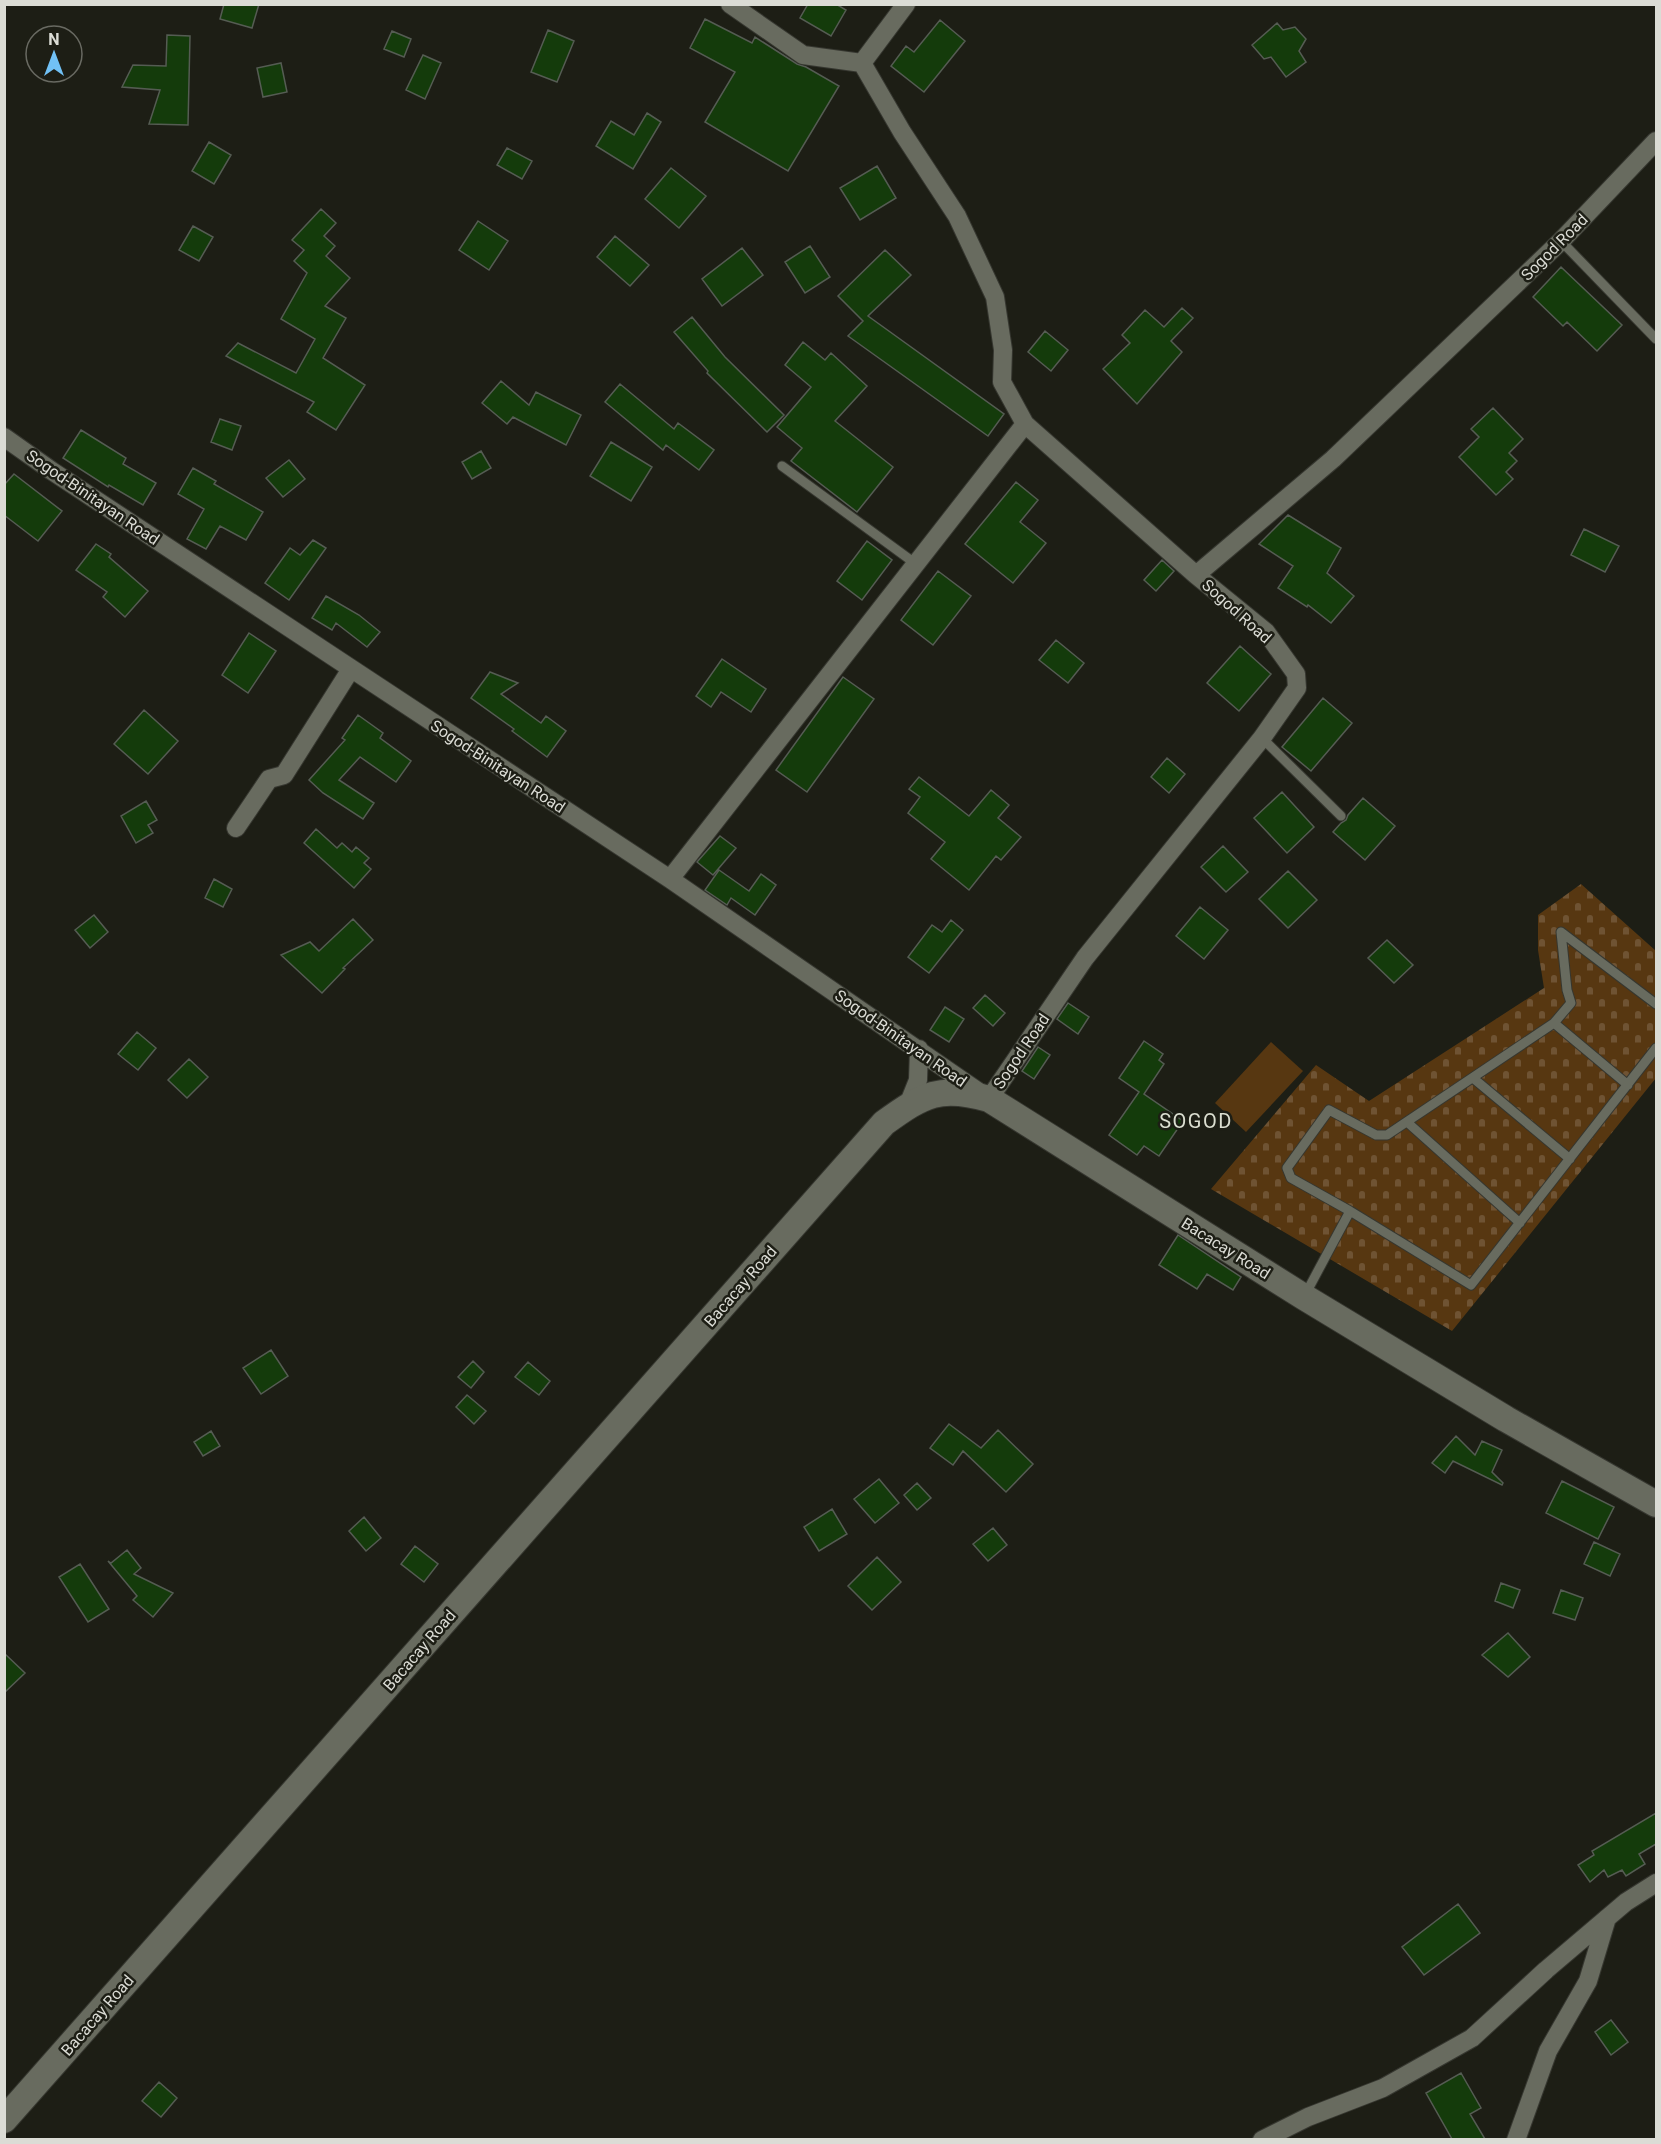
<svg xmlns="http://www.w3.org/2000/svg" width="1661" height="2144" viewBox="0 0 1661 2144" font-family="Roboto,sans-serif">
<defs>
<pattern id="cemetery-stones" width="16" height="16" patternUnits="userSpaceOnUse" patternTransform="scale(1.5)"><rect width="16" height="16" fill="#573711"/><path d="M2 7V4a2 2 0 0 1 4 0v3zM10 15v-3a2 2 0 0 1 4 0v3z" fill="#6f5333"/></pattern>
</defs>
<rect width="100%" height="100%" fill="#1d1e15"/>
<path fill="url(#cemetery-stones)" d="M1581 884 1656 951V1078L1452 1331 1211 1189 1316 1065 1369 1101 1544 988 1538 950V915Z"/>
<path fill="#573711" d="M1271 1042 1303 1071 1246 1132 1215 1103Z"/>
<path fill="#143b0b" stroke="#555c53" stroke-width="1.5" d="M224 4H259L252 28 220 19Z
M808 4H836L846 10 831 36 800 18Z
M705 19 752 43 755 37 797 64 806 67 839 86 788 171 705 122 735 72 690 48Z
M940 20 965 41 924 92 891 66 906 46 914 52Z
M1277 23 1283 30 1295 27 1306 39 1299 51 1306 62 1286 77 1271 57 1264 59 1252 45Z
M548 30 574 41 557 82 531 72Z
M392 31 411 39 404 57 384 49Z
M167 35 190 36 188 125 149 124 160 90 122 87 133 65 166 66Z
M423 55 441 63 425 99 406 90Z
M281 63 287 92 263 97 257 68Z
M647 113 661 122 633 169 596 146 611 121 634 135Z
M209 142 231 155 214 184 192 171Z
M507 148 532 161 522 179 497 165Z
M877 166 896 198 860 220 840 188Z
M671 168 706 196 679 228 645 199Z
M321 209 336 223 324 236 335 246 326 256 350 278 325 306 346 318 323 358 365 385 336 430 307 412 314 402 226 356 238 343 296 373 315 339 281 319 307 273 294 261 304 250 292 240Z
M478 221 508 241 489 270 459 250Z
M193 226 213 237 199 261 179 250Z
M615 236 649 265 630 286 597 257Z
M810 246 830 277 805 293 785 262Z
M742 248 763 275 722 306 702 279Z
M885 250 911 275 868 316 1004 414 988 436 848 336 863 321 838 296Z
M1561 267 1622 325 1597 351 1567 322 1563 326 1533 297Z
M1182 308 1193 318 1171 341 1182 352 1137 404 1103 369 1130 343 1122 335 1145 310 1164 327Z
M692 317 725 357 784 415 767 432 707 373 708 371 674 332Z
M1045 331 1068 350 1051 371 1028 352Z
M803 342 825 360 831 353 867 386 835 421 893 467 857 512 791 461 802 448 777 427 811 387 785 365Z
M501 381 529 405 536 392 581 415 566 445 513 417 507 424 482 403Z
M620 384 674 429 678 423 714 450 699 470 666 445 663 450 605 402Z
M1493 408 1523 439 1509 453 1517 461 1506 472 1513 479 1496 495 1459 457 1479 437 1471 429Z
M220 419 241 426 232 450 211 442Z
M81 430 126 458 123 464 156 483 143 505 109 485 108 487 63 458Z
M611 442 652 467 631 501 590 476Z
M481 451 491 468 472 479 462 462Z
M289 460 305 479 283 497 266 478Z
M193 468 216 481 214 484 263 512 246 540 220 526 206 549 187 539 204 509 178 494Z
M14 474 62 511 38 541 4 515V485Z
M1016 482 1038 500 1020 522 1046 543 1013 583 965 544Z
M1288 515 1341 548 1327 573 1354 596 1331 623 1308 605 1307 607 1278 588 1293 566 1259 544Z
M1584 529 1619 546 1605 572 1571 555Z
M313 540 326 548 289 600 265 583 290 548 300 555Z
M867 541 892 560 862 600 837 581Z
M96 544 111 554 109 557 148 591 125 617 103 597 107 592 76 570Z
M1162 560 1174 571 1156 591 1144 580Z
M938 571 971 596 933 645 901 620Z
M326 596 359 615 380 632 367 647 336 623 332 630 312 618Z
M249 633 276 651 248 693 222 675Z
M1056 640 1084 663 1068 683 1039 660Z
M1240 646 1271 674 1239 711 1207 683Z
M722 659 766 689 751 712 721 692 711 707 696 696Z
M490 672 518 683 501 694 541 723 546 716 566 731 547 757 512 731 514 729 471 698Z
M843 677 874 699 807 792 776 770Z
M1323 698 1352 723 1311 771 1282 747Z
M144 710 178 741 148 774 114 744Z
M358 715 383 733 380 738 411 761 396 782 360 757 339 780 374 803 363 819 323 793 309 780 345 740 342 738Z
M1167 758 1185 774 1169 793 1151 777Z
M919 777 969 816 991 790 1009 805 998 818 1021 837 1001 860 996 856 969 890 931 859 945 842 908 813 920 797 909 789Z
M1282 792 1314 827 1287 853 1254 818Z
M1363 798 1395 826 1365 860 1333 832 1341 823 1346 820 1348 815Z
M146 801 157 820 148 825 153 833 136 843 121 816Z
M316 829 337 848 342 843 352 852 356 847 369 858 364 863 371 869 354 888 304 843Z
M720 836 736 848 713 875 697 862Z
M1223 846 1248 872 1226 892 1201 867Z
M719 870 749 891 761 874 776 885 755 915 731 898 727 905 705 890Z
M1288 871 1317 900 1288 928 1259 899Z
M214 879 232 889 223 907 205 898Z
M1200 907 1228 930 1204 959 1176 936Z
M94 915 108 932 90 948 75 930Z
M353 919 373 940 343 968 345 969 322 993 281 955 310 942 319 951Z
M951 920 963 930 929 973 908 957 932 925 942 932Z
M1387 940 1413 965 1394 983 1368 958Z
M985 995 1005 1013 993 1026 973 1008Z
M1068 1003 1089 1017 1078 1034 1057 1019Z
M945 1007 964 1019 949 1042 930 1030Z
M137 1032 156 1048 138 1070 118 1054Z
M1144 1041 1163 1054 1159 1060 1164 1064 1144 1094 1183 1121 1159 1156 1144 1146 1137 1155 1109 1135 1139 1092 1119 1078Z
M1038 1047 1050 1055 1034 1079 1022 1071Z
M189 1059 208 1077 187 1098 168 1080Z
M1178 1235 1241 1277 1233 1290 1207 1274 1197 1289 1159 1265Z
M271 1350 288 1376 261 1394 243 1368Z
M473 1361 484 1372 471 1388 458 1377Z
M528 1362 550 1381 539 1395 515 1377Z
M467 1395 486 1411 474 1424 456 1407Z
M949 1424 981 1448 998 1430 1033 1464 1006 1492 963 1451 953 1465 930 1448Z
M211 1431 220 1446 203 1456 194 1442Z
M1456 1436 1475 1455 1482 1441 1502 1450 1492 1472 1503 1483 1502 1485 1453 1461 1445 1473 1432 1463Z
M879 1479 899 1503 875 1523 854 1499Z
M1562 1481 1614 1507 1598 1539 1546 1513Z
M917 1483 931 1498 917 1510 904 1495Z
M832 1509 847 1534 819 1551 804 1527Z
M364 1517 381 1538 366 1551 349 1531Z
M993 1528 1007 1545 988 1561 973 1544Z
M1594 1542 1620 1554 1610 1576 1584 1564Z
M415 1546 438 1564 424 1582 401 1564Z
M127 1550 141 1568 134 1574 173 1593 153 1617 133 1600 137 1596 108 1561 111 1563Z
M877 1557 901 1582 872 1610 848 1586Z
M80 1564 109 1609 88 1622 59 1577Z
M1501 1583 1520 1590 1513 1608 1495 1601Z
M1561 1590 1583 1598 1575 1620 1553 1613Z
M1508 1633 1530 1657 1508 1677 1482 1655Z
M4 1653 25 1673 4 1693Z
M1656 1813V1844L1639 1854 1645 1864 1626 1876 1622 1870 1608 1877 1604 1870 1590 1882 1578 1865 1594 1855 1592 1851Z
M1458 1904 1480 1933 1424 1975 1402 1947Z
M1611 2020 1628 2042 1611 2055 1595 2032Z
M1461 2073 1481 2108 1470 2114 1485 2139H1452L1426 2093Z
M159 2082 177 2098 161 2117 142 2101Z"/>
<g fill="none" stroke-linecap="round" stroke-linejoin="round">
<defs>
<path id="service" d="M1561 241 1656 339
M782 466 916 564
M1262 738 1341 816
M1561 932 1567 990 1571 1003 1554 1023 1387 1135H1376L1329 1110 1287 1168 1291 1178 1350 1211 1471 1285 1656 1048
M1561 932 1656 1004
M1554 1023 1628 1085
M1473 1078 1570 1159
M1407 1122 1520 1223
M1305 1295 1350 1211"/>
<path id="minor" d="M730 4 803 55 862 63
M906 4 862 63 902 132 957 216 995 297 1003 350 1002 382 1025 424 1196 575
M4 437 52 471 670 879 989 1099 1085 958 1262 738 1297 688 1296 674 1266 632 1196 575 1333 459 1561 241 1656 141
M236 828 269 779 284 775 351 669
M670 879 1025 424
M908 1105 918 1080 919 1049
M1262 2140 1308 2117 1383 2088 1472 2038 1546 1970 1626 1902 1656 1883
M1516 2140 1548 2051 1588 1981 1607 1918"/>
<path id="secondary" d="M4 2120 884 1123C924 1094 940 1085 989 1099L1304 1297 1506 1419 1656 1504"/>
</defs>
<use href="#service" stroke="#363730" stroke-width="11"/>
<use href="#minor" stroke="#363730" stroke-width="20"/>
<use href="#secondary" stroke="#363730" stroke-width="28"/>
<use href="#service" stroke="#686b5f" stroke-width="9"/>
<use href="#minor" stroke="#686b5f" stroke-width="18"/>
<use href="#secondary" stroke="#686b5f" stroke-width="26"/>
</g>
<g text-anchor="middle" stroke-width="5" stroke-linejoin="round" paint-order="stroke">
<g font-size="16" fill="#dbdcd5" stroke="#1d1e15">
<text transform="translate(1554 247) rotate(-45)" y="6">Sogod Road</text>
<text transform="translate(93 497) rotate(34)" y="6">Sogod-Binitayan Road</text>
<text transform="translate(1237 611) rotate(42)" y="6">Sogod Road</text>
<text transform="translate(498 766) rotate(33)" y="6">Sogod-Binitayan Road</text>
<text transform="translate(901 1038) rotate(35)" y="6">Sogod-Binitayan Road</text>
<text transform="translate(1021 1051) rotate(-56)" y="6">Sogod Road</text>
<text transform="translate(1226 1248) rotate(32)" y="6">Bacacay Road</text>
<text transform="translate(740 1286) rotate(-49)" y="6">Bacacay Road</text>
<text transform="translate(419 1650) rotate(-49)" y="6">Bacacay Road</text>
<text transform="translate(97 2015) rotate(-49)" y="6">Bacacay Road</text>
</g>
<g font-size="20" letter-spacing="1.5" fill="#dbded0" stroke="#1d1e15">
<text x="1196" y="1128">SOGOD</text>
</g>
</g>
<rect width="1661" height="2144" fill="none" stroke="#dbdcd5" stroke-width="12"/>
<g transform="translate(54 54)"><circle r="28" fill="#1d1e15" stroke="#696a62" stroke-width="1.5"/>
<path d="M0-4.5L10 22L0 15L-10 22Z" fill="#71c1f5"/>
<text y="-9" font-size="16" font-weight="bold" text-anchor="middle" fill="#dbdcd5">N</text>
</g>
</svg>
